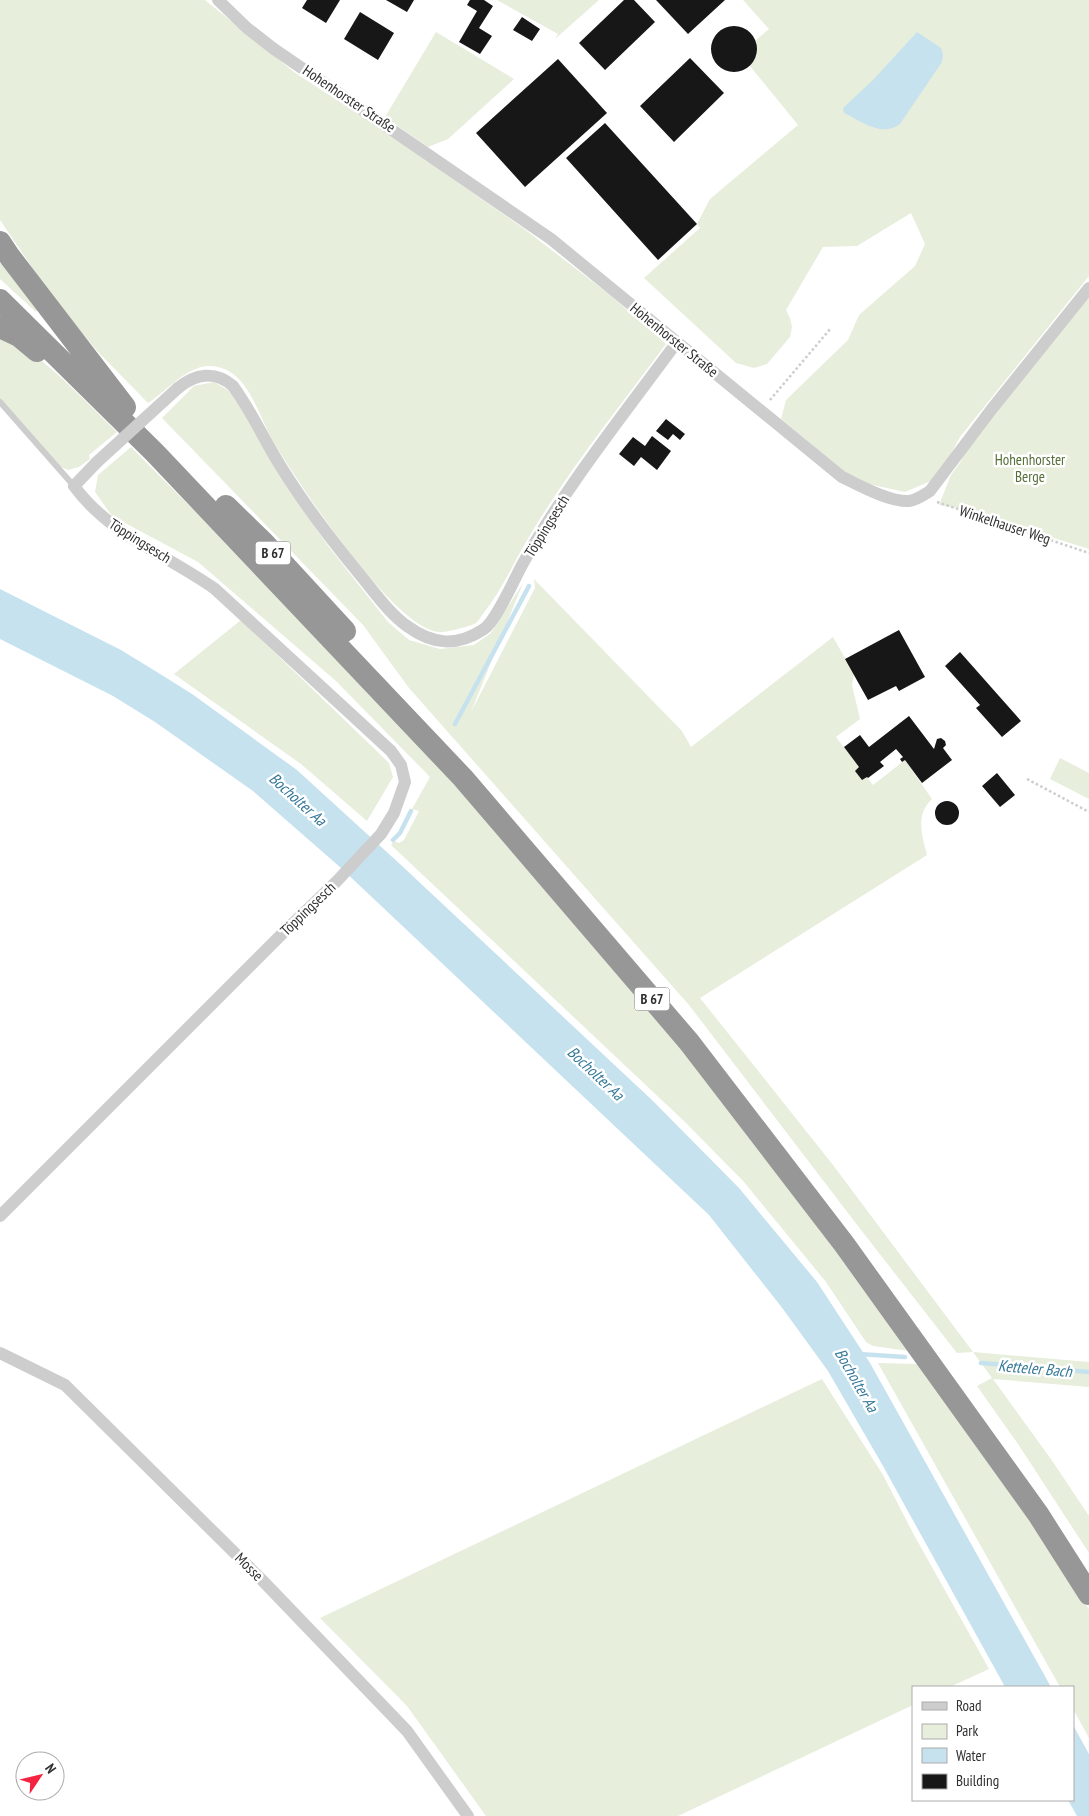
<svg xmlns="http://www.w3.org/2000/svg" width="1089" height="1816" viewBox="0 0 1089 1816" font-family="'PT Sans Narrow',sans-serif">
<rect width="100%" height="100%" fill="#fff"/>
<path fill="#e7eedc" d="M0 0H205L294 72 384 131 523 228 610 295 666 344C615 413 558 483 517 558 507 577 497 596 483 614 481 616 479 621 476 623 472 626 445 633 440 632 395 631 298 482 274 443 259 418 250 374 218 367 190 360 169 390 148 403L99 353 52 297 0 220Z
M497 0H599L555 39 558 34Z
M743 0H1089V276L960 437 938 478 905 492 864 483 846 473 781 419 786 400 848 340 859 315 915 266 925 244 911 213 857 246 823 247 786 310 790 318 792 327 790 337 767 364 754 368 736 363 644 278 700 228 697 224 710 199 798 125 750 66C756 57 758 51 756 40L769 29Z
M436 32 514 79 448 139 428 147 385 117Z
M0 257 38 307 36 312 0 279Z
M1089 295V549L957 508 939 505 951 475 961 461 968 445Z
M0 333C41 353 84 400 117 432L89 455 90 459 79 467 68 470 59 466 0 399Z
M214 382 231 392 288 489 329 547 388 622 409 640 440 649 474 645 491 633 523 583 471 712 535 588 534 579 682 731 691 747 833 637 854 674 852 685 860 719 836 737 873 785 905 760 932 799C915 815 922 835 927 855L700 998 833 1165 973 1352 1089 1362V1387L993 1379 1053 1462 1089 1516V1553L1018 1444 977 1386 992 1378 973 1352 957 1353 861 1230 689 1005 409 688 363 625 162 418 194 386Z
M131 447 351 669 440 763 624 979 728 1106 909 1351 873 1346 866 1342 826 1282 744 1182 685 1122 391 845 394 841 399 843 404 840 419 811 412 809 430 777 336 681 198 562 112 516 95 492 98 475Z
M241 620 389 763 393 777 367 821 301 764 174 674Z
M1060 758 1089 773V799L1050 779Z
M878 1363 917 1364 947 1399 1089 1609V1738L1073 1709V1687H1060Z
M822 1379 883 1475 914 1535 989 1669 950 1687H913V1705L678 1816H486L407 1706 320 1618Z"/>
<path fill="#c7e2ef" d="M917 32 941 48 943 54 942 62 900 124C882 138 861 121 844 113L843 108 873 80Z
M0 589 121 650 165 677 192 694 297 770 401 865 653 1101 739 1188 817 1282 870 1363 1051 1687H1005L883 1466 828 1371 783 1309 709 1215 341 868 253 791 155 722 113 696 0 639Z
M1073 1725 1089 1754V1816H1077L1068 1800H1073Z"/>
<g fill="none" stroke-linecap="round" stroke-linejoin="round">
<path stroke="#c7e2ef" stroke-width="4.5" d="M455 724 529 586
M393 840 400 833 411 811
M859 1354 905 1357
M981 1363 1089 1372"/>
</g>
<path fill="#171717" d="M307 0H340L326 23 302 8Z
M386 0H414L407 12Z
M470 0H484L493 6 479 28 492 36 480 54 459 42 477 11 467 5Z
M624 0H634L655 22 605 70 579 43Z
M656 0H725L688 34Z
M360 12 394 33 378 60 344 39Z
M522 17 540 29 532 41 513 30Z
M711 49a23 23 0 1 1 46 0a23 23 0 1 1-46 0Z
M690 58 724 93 674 142 640 106Z
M558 59 607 113 525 187 476 133Z
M605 123 697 224 658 260 566 158Z
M666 419 685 434 680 440 673 434 668 440 656 431Z
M652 436 671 451 657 470 641 457 634 466 619 454 633 437 645 446Z
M899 630 925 677 899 691 896 686 868 700 845 659Z
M960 652 1021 721 1002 737 976 708 980 705 945 666Z
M909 716 934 749 937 739 941 738 945 741 946 745 943 748 952 760 922 783 905 760 902 762 900 759 903 757 896 749 880 762 884 766 868 778 867 777 862 780 855 771 859 767 844 747 860 735 869 747Z
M997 773 1015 795 1000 807 982 786Z
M935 813a12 12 0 1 1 24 0a12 12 0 1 1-24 0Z"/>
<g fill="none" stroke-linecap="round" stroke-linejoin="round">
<path stroke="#cdcdcd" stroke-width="2.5" stroke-dasharray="2.5 2.5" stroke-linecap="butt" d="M770 400 831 328
M937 502 1089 553
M1027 779 1089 812"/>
<path stroke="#cdcdcd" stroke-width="6" d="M0 402 74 486"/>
<path stroke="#cdcdcd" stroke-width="12" d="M218 0 247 28 274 49 551 239 842 477C859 485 889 502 909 501 916 500 924 495 930 491L991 410 1089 288
M178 388C195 374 215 370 233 386 252 412 265 442 283 470 306 507 333 542 361 576 375 593 390 614 407 626 433 645 457 647 484 629 496 621 514 580 522 565 566 486 624 414 677 342
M0 1216 283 933 337 881 381 834 394 813 405 782 401 765 391 751 215 589C167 555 110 535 74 486L97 462
M0 1353 65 1385 262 1580 407 1731 468 1816"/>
<path stroke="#979797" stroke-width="22" d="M0 242 10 257 125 407
M0 300 155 453 463 778 689 1042 844 1244 1038 1514 1089 1594
M0 327 19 336 37 351
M226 506 264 543 345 631"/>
<path stroke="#cdcdcd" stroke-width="12" d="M97 462 178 388"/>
</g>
<g text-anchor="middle" stroke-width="5" stroke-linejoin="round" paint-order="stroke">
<g fill="#fff" stroke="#6e6e6e" stroke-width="1">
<rect x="255.5" y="541.5" width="35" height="23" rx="4"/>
<rect x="634.5" y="987.5" width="35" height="23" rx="4"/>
</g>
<g font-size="14" font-weight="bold" fill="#303030">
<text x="273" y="558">B 67</text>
<text x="652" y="1004">B 67</text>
</g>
<g font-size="15" fill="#303030" stroke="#fff">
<text transform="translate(349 99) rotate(34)" y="5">Hohenhorster Straße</text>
<text transform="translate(674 340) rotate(39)" y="5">Hohenhorster Straße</text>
<text transform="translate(1005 525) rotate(18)" y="5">Winkelhauser Weg</text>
<text transform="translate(547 526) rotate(-58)" y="5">Töppingsesch</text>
<text transform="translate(140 541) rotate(32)" y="5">Töppingsesch</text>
<text transform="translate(308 909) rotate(-44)" y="5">Töppingsesch</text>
<text transform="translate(249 1567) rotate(45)" y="5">Mosse</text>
</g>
<g font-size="15" fill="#566f39" stroke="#fff">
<text x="1030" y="465">Hohenhorster<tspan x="1030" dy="17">Berge</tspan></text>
</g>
<g font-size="16" font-style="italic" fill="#367999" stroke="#fff">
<text transform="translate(298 799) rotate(42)" y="6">Bocholter Aa</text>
<text transform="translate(596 1073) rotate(43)" y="6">Bocholter Aa</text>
<text transform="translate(1035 1368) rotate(5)" y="6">Ketteler Bach</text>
<text transform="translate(857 1380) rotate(60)" y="6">Bocholter Aa</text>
</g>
</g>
<rect x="912" y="1686" width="162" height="115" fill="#ffffff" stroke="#acacac"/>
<rect x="922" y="1702" width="25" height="8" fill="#cdcdcd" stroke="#acacac"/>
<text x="956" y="1711" font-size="15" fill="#303030">Road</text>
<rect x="922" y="1724" width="25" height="15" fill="#e7eedc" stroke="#acacac"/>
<text x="956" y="1736" font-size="15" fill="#303030">Park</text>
<rect x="922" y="1748" width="25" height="15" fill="#c7e2ef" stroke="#acacac"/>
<text x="956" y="1761" font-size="15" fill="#303030">Water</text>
<rect x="922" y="1774" width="25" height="15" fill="#171717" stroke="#acacac"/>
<text x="956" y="1786" font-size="15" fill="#303030">Building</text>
<g transform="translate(40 1776) rotate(55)"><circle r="24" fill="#ffffff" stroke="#acacac"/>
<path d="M0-4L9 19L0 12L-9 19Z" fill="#f42440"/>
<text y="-8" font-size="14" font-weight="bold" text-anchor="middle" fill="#303030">N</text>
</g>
</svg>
